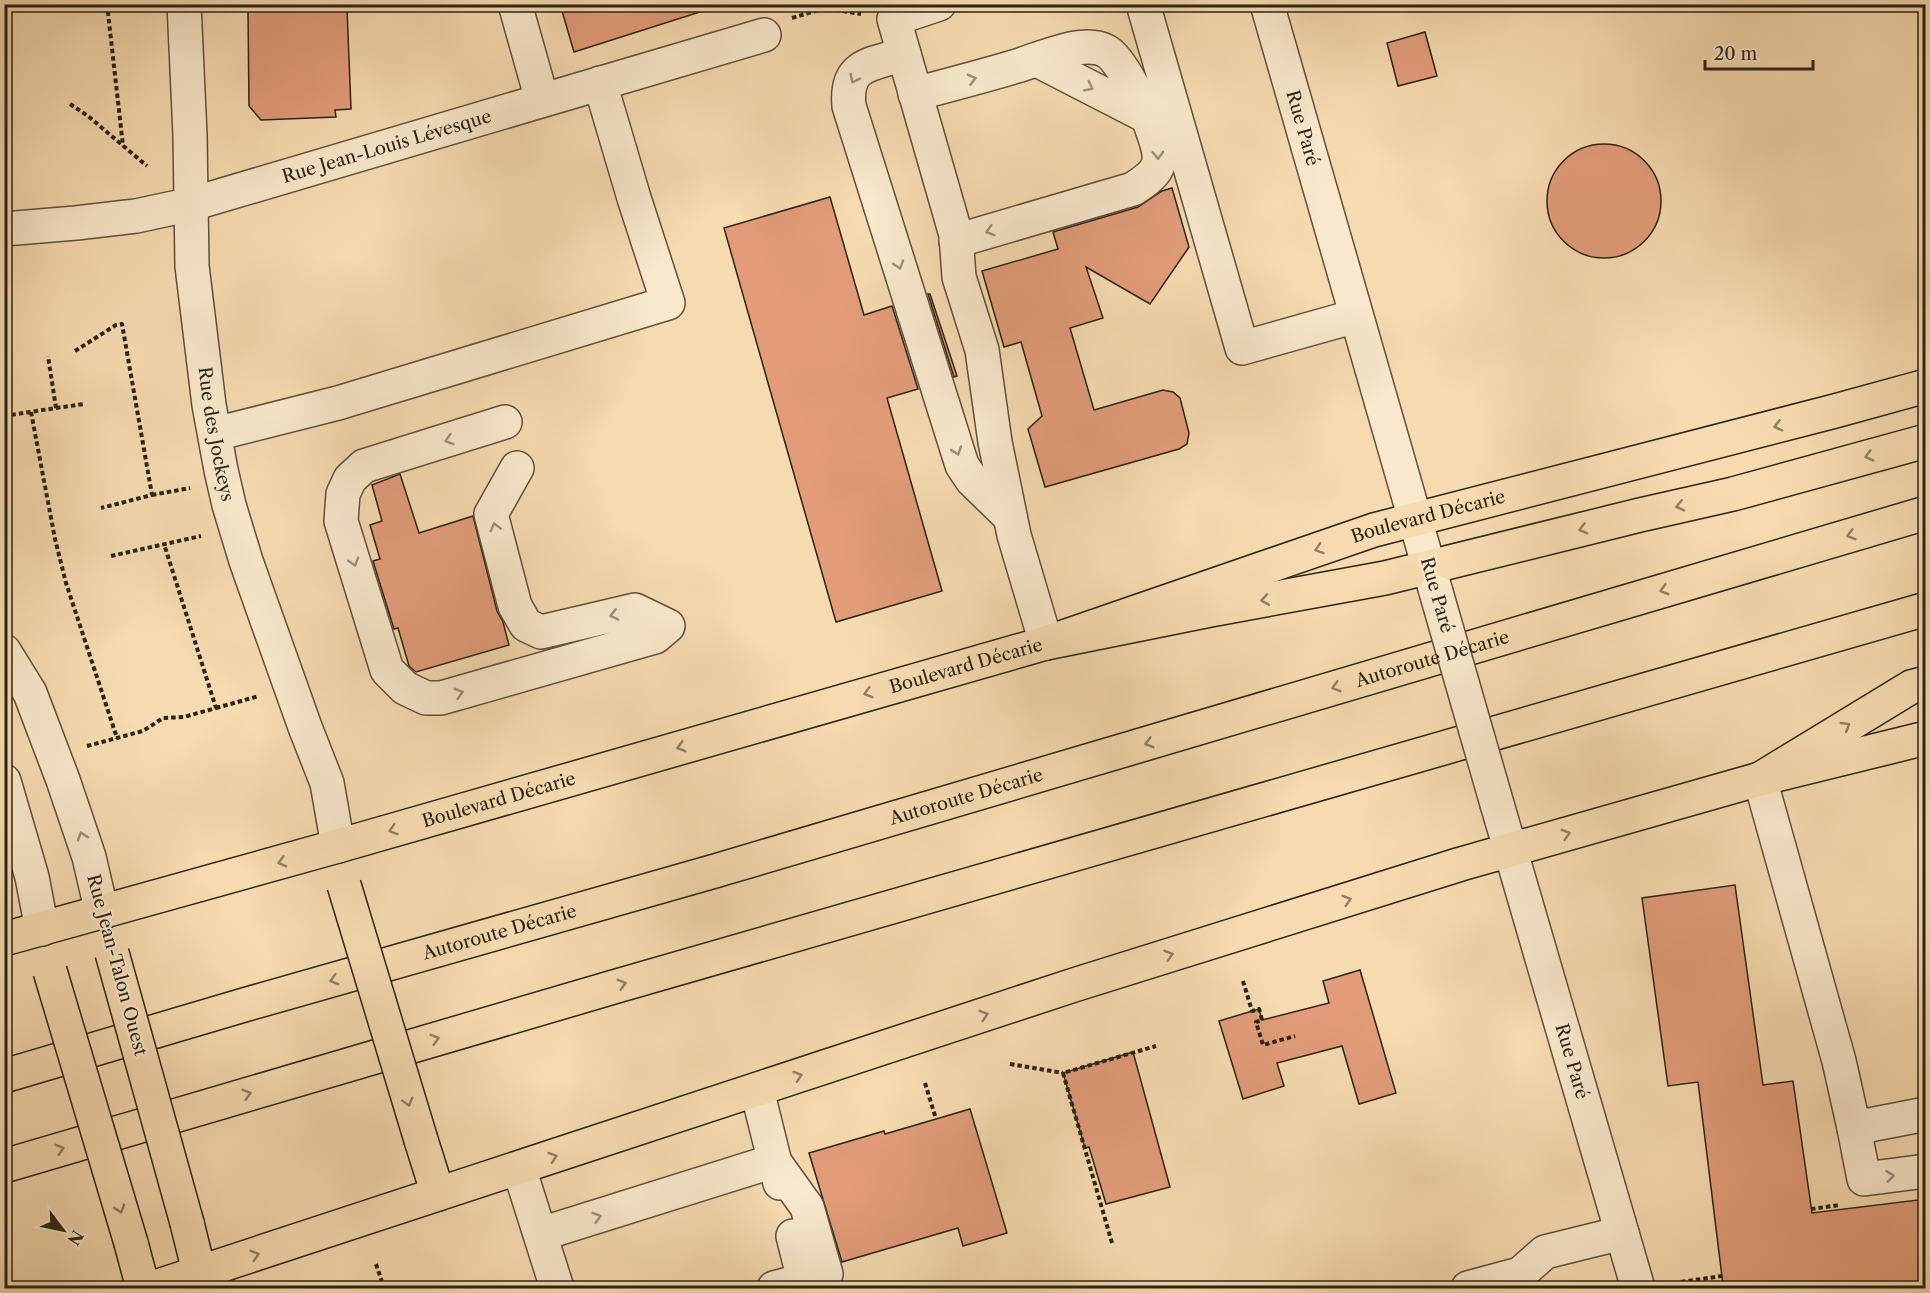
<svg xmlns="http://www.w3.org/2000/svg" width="1930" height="1293" viewBox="0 0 1930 1293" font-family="'Libre Caslon Text',serif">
<rect width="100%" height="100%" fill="#f6dbb0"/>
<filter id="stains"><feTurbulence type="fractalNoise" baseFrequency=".00333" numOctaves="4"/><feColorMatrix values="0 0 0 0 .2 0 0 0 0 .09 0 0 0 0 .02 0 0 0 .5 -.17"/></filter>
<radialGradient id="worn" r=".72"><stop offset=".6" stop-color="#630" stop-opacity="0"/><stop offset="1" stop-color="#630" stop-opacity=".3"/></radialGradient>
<path fill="#e29c79" stroke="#2b2318" stroke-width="1.5" d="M560 4H702L703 11 574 52Z
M347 9 351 109 335 110 336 117 261 120 249 106 248 10Z
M1425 32 1437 76 1398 86 1387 43Z
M1547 201a57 57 0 1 1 114 0a57 57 0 1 1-114 0Z
M1172 188 1189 247 1150 304 1086 267 1103 318 1070 328 1094 410 1163 390 1173 392 1180 398 1189 433 1187 444 1179 449 1045 487 1028 429 1042 416 1021 342 1004 347 982 271 1058 249 1053 232 1138 207 1162 191Z
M830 197 864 315 892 306 918 389 887 398 942 591 836 622 724 228Z
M928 294H930L957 376 954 377Z
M400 474 419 533 473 516 497 611 503 622 509 645 416 672 409 666 398 628 394 629 373 561 380 559 370 525 382 521 372 485Z
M1735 885 1763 1085 1793 1081 1812 1213 1926 1199V1288H1738L1737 1283 1723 1285 1698 1082 1668 1086 1642 898Z
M1360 970 1396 1093 1359 1104 1342 1046 1277 1063 1284 1086 1243 1099 1219 1021 1259 1009 1262 1020 1329 1003 1323 981Z
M1133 1052 1170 1187 1106 1204 1089 1147 1085 1148 1063 1073Z
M970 1109 1007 1233 963 1246 958 1228 842 1262 809 1153 884 1131 885 1134Z"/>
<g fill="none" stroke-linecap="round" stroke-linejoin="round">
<defs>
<g id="minor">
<path id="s1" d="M184 4 190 135 192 266 209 405 221 470 229 505 246 561 305 727 327 783 338 846"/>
<path d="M515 4 542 100"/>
<path d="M939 4 894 19 956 235 959 277 982 350 995 442 1014 535 1046 643"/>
<path d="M1143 4 1242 348 1356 316"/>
<path id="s2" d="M1267 4 1436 592"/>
<path d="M904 54C871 65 845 63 849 106L962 465 972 480 1010 517"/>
<path d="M1037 60 1146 116"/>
<path d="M915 94C949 85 983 76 1017 66 1035 60 1052 53 1070 49 1081 47 1095 45 1106 51 1122 59 1146 112 1152 129 1164 162 1163 170 1133 189L956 241"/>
<path id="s3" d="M4 229 76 223 136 216 192 204 764 35"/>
<path d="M505 422 364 466 350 479 343 494 341 521 387 670 405 688 426 698H441L655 637 668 626 635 610 541 632 526 625 515 606 491 514 517 468"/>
<path d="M215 434 338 403 668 303 634 198 600 83"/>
<path d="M4 651 30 693 63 780 89 857 102 913"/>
<path d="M1760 779 1839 1061 1854 1128 1926 1114"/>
<path d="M4 781 32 877 42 929"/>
<path id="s4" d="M1497 804 1638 1288"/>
<path d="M757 1090 780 1183"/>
<path d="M1854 1128 1864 1179 1926 1171"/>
<path d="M519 1168 557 1288"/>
<path d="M541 1234 774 1161 807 1207 826 1274"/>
<path d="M774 1288 804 1280 793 1236"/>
<path d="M1468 1288 1520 1274 1545 1252 1622 1233"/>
</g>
<g id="major">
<path id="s5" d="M4 939 338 846 1046 643 1374 530 1835 411 1926 386"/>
<path d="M421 1140 438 1194"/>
<path d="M187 1223 203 1288"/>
<path d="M131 1243 143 1288"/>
<path d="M152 1288 1074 985 1461 864 1760 779 1926 738"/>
</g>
<g id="highway">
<path d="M1046 643 1210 610 1385 578 1640 515 1733 494 1926 441"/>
<path d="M1760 779 1911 687 1926 683"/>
<path id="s6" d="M4 1076 244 1005 715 871 1926 513"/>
<path d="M4 1166 617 986 1926 609"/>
</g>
</defs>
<use href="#minor" stroke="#5e513e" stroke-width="36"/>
<use href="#major" stroke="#2b2318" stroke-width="36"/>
<use href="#highway" stroke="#2b2318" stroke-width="36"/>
<path stroke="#2b2318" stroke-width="4" stroke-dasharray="4.5 3" stroke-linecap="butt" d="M107 4 123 146
M792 18 825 8 861 14
M70 104 88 116 147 166
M75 351 116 325 122 324 152 495 101 508
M56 408 84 404
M31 412 55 539 66 583 117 738
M4 416 56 408 48 356
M152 495 190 488
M111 556 201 536
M216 708 259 696
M87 746 143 731 163 718 184 717 216 708 164 544
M1243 981 1252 1011 1259 1009 1262 1020 1256 1022 1263 1045 1295 1036
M1010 1064 1063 1073
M925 1083 936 1119
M1811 1209 1840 1205
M1112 1243 1063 1073 1156 1046
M376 1264 384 1288
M1681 1282 1722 1276"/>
<use href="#minor" stroke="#f9e8cc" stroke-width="33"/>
<use href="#major" stroke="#f6dbb0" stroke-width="33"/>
<use href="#highway" stroke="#f6dbb0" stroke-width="33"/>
<defs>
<path id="minor-bridge" d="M1436 592 1497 804"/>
<path id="major-bridge" d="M344 885 421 1140
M112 953 187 1223
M50 971 131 1243"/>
</defs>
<use href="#minor-bridge" stroke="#5e513e" stroke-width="36" stroke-linecap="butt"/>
<use href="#major-bridge" stroke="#2b2318" stroke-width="36" stroke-linecap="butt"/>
<use href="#minor-bridge" stroke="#f9e8cc" stroke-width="33"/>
<use href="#major-bridge" stroke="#f6dbb0" stroke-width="33"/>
</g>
<defs><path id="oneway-chevron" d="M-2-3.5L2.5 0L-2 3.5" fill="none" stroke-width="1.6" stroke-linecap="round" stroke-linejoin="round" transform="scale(1.5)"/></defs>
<g stroke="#9c8f7b">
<use href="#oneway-chevron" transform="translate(854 79) rotate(117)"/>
<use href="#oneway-chevron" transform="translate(972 79) rotate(-15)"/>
<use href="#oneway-chevron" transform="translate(1089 87) rotate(27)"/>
<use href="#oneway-chevron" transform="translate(1158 155) rotate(87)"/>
<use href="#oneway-chevron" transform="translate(990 231) rotate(164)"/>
<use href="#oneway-chevron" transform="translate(899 265) rotate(73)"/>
<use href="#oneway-chevron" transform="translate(449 440) rotate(163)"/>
<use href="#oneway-chevron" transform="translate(957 451) rotate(71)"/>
<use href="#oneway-chevron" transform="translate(495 527) rotate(-104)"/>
<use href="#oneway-chevron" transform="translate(354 562) rotate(73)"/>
<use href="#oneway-chevron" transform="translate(614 615) rotate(167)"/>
<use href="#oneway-chevron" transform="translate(459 693) rotate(-16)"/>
<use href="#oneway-chevron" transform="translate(82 836) rotate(-108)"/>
<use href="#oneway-chevron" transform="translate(1890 1176) rotate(-7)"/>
<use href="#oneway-chevron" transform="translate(597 1217) rotate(-17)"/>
</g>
<g stroke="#907f64">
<use href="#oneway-chevron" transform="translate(1778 426) rotate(166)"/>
<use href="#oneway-chevron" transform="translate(1869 456) rotate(165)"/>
<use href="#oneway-chevron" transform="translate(1680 506) rotate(167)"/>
<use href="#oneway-chevron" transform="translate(1583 529) rotate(166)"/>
<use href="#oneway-chevron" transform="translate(1851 535) rotate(164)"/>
<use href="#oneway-chevron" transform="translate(1319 549) rotate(162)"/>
<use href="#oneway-chevron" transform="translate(1664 590) rotate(164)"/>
<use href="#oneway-chevron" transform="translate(1265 600) rotate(170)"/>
<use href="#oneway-chevron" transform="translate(1336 687) rotate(164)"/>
<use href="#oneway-chevron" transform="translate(868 693) rotate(164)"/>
<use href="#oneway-chevron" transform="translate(1846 726) rotate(-31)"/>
<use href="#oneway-chevron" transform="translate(1149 743) rotate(164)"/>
<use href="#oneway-chevron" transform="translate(681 747) rotate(164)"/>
<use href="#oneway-chevron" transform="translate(393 830) rotate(163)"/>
<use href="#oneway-chevron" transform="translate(1566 834) rotate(-16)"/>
<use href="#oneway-chevron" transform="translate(282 862) rotate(165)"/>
<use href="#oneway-chevron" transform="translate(1347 900) rotate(-17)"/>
<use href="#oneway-chevron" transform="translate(1169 955) rotate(-17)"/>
<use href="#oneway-chevron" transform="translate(334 980) rotate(164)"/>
<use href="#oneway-chevron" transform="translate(622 984) rotate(-16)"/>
<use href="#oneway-chevron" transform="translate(984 1015) rotate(-18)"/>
<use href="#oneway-chevron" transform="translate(435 1039) rotate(-16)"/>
<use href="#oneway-chevron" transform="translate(798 1076) rotate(-18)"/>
<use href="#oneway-chevron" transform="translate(247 1094) rotate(-16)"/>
<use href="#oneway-chevron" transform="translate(408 1102) rotate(74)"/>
<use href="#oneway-chevron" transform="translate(60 1149) rotate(-17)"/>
<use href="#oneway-chevron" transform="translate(553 1157) rotate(-18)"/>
<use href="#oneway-chevron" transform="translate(120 1209) rotate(73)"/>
<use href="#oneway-chevron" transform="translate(255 1255) rotate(-18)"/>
</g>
<g text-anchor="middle" stroke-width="4.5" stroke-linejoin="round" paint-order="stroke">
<g font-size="18" fill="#2b2318" stroke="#f9e8cc">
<text dy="6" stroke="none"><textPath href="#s2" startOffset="129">Rue Paré</textPath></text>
<text dy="6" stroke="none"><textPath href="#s3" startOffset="393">Rue Jean-Louis Lévesque</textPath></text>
<text dy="6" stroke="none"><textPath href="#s1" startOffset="432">Rue des Jockeys</textPath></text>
<text dy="6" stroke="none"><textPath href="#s5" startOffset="1486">Boulevard Décarie</textPath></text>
<text transform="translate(1437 595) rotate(74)" y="6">Rue Paré</text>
<text dy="6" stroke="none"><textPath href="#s6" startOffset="1488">Autoroute Décarie</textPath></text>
<text dy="6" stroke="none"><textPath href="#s5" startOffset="1000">Boulevard Décarie</textPath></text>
<text dy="6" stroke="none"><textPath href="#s6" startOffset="1002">Autoroute Décarie</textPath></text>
<text dy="6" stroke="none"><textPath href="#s5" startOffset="514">Boulevard Décarie</textPath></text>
<text dy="6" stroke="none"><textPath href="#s6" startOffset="516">Autoroute Décarie</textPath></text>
<text transform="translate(117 965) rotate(75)" y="6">Rue Jean-Talon Ouest</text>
<text dy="6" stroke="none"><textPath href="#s4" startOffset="268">Rue Paré</textPath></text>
</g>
</g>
<rect width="1930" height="1293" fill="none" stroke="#f6dbb0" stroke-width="24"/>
<rect x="6" y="6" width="1918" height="1281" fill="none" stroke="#2b2318" stroke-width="3"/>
<rect x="12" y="12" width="1906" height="1269" fill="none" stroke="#2b2318" stroke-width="1.5"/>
<g transform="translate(63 1230) rotate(122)" stroke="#f9e8cc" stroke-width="4.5" paint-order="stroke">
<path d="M0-4.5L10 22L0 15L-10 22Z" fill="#2b2318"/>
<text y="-9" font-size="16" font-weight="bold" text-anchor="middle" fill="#2b2318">N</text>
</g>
<path d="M1705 60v9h108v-9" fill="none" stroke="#2b2318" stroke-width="3"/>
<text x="1714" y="60" font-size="18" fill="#2b2318" stroke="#f9e8cc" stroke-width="4.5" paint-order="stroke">20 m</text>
<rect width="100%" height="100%" filter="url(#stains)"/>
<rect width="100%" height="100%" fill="url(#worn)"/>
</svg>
